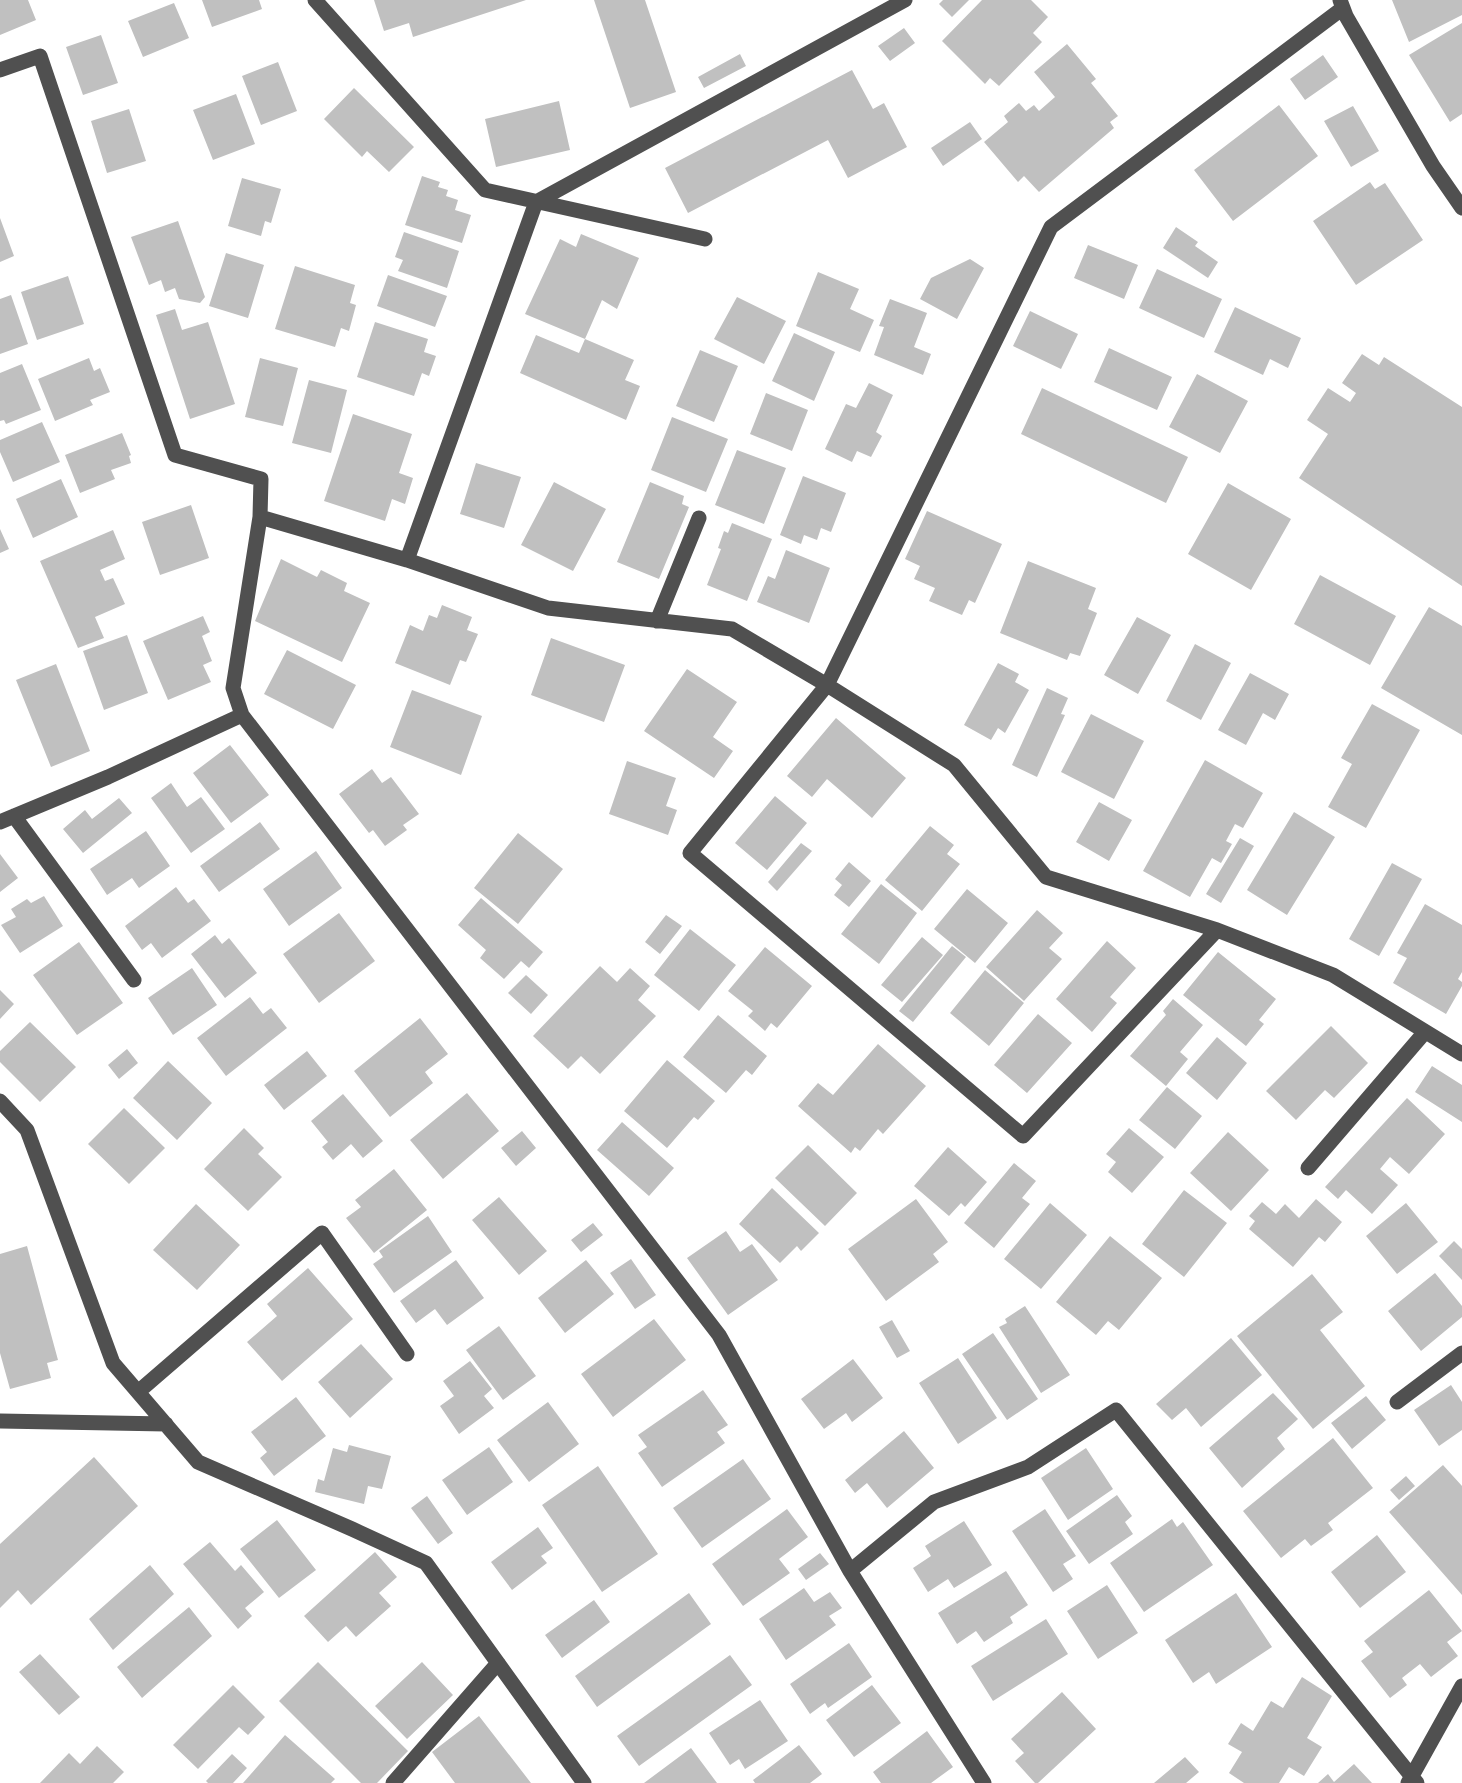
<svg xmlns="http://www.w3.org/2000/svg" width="1462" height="1783" viewBox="0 0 1462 1783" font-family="Inter,sans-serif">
<rect width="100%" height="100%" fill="#fff"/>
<path fill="#c0c0c0" d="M0 0H28L36 20 0 35Z
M202 0H259L262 9 212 27Z
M374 0H526L413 37 409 23 384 31Z
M594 0H645L676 92 630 108Z
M943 0H969L952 17 939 4Z
M982 0H1031L1048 17 1033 33 1042 42 999 86 990 78 985 84 942 41Z
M1392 0H1462V15L1409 42Z
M174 3 189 38 143 57 128 21Z
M1462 23V114L1450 122 1409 55Z
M904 28 915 43 890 61 878 46Z
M101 35 118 83 83 95 66 47Z
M1067 44 1096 79 1091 83 1118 116 1110 122 1114 128 1039 192 1024 176 1018 182 984 142 1008 122 1004 116 1019 103 1026 111 1034 105 1039 111 1055 97 1034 72Z
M740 54 746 66 704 88 698 77Z
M1323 55 1338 77 1305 100 1290 79Z
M278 62 297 111 261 125 242 76Z
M852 70 873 109 884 103 907 147 848 178 828 140 688 213 665 168Z
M354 88 414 147 389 172 367 151 362 157 324 119Z
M236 94 255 144 213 160 193 110Z
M559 101 570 150 496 167 485 119Z
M1279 105 1318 156 1233 221 1194 170Z
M1353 106 1379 151 1351 167 1324 121Z
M129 109 146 161 107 173 91 121Z
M970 122 982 139 943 166 931 148Z
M422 176 440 182 438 187 448 190 446 196 458 200 455 210 471 215 462 243 405 225Z
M242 178 281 189 271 223 265 221 261 236 228 226Z
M1370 182 1375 189 1385 183 1423 240 1356 285 1313 221Z
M0 218 14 256 0 262Z
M178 221 205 297 200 303 179 299 175 288 165 292 161 280 149 285 131 237Z
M1176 227 1198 242 1195 246 1218 262 1208 278 1163 248Z
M404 232 459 251 447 288 398 271 403 260 395 257Z
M581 234 639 258 617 309 602 300 585 339 634 360 625 380 640 386 626 420 520 373 536 335 579 353 585 339 525 314 560 239 576 247Z
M1088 245 1138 265 1124 299 1074 278Z
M226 253 264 265 248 318 209 306Z
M970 259 984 268 957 319 920 299 931 278Z
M295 266 355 285 350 303 356 305 349 331 341 328 335 347 275 329Z
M1157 269 1222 299 1204 338 1139 308Z
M818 272 859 289 850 309 874 320 860 352 796 326Z
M388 275 447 296 435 327 377 306Z
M68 276 84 324 37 340 21 292Z
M11 295 28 344 0 354V299Z
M737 297 786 321 764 364 714 339Z
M890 299 927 313 914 347 931 354 923 375 874 355 884 327 879 326Z
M1235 307 1301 338 1288 368 1270 359 1263 375 1214 352Z
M175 309 182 330 208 322 235 404 190 419 156 315Z
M1030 311 1078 334 1061 369 1013 346Z
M375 322 428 339 424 352 436 356 429 376 422 373 414 396 357 377Z
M794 333 835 352 814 401 772 381Z
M1109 348 1172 377 1157 410 1094 382Z
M700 350 738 366 714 422 676 406Z
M1362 354 1379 365 1384 357 1462 407V586L1299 478 1328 434 1307 420 1328 388 1350 402 1356 393 1342 383Z
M89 358 94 371 100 368 110 392 90 400 93 405 55 421 38 379Z
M260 358 298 368 283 426 245 417Z
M22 364 41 410 6 424 4 420 0 421V373Z
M1197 374 1248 401 1220 453 1169 427Z
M309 380 347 390 331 453 292 443Z
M869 383 893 395 876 432 882 436 871 457 857 451 852 462 825 449 846 404 856 408Z
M1042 388 1188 457 1166 503 1021 434Z
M766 393 808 410 792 451 750 434Z
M353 414 412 434 399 473 413 478 405 504 392 499 385 521 324 501Z
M672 417 728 439 706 492 651 470Z
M42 422 60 462 13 482 0 452V440Z
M122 433 131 455 129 456 131 463 111 470 115 479 80 493 65 455Z
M737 450 786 468 764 524 715 505Z
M476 463 521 477 504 528 460 514Z
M803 476 846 493 831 532 821 528 817 540 804 535 801 544 780 535Z
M61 479 78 517 33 538 16 499Z
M554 482 606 509 573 571 521 545Z
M650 482 684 496 682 504 689 507 659 579 617 562Z
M1228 483 1291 519 1251 590 1188 554Z
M191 505 209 558 160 575 142 522Z
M927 511 1002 544 975 603 969 600 962 615 929 601 935 588 914 579 920 566 905 559Z
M732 523 772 539 747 601 707 585 721 549 718 548 724 531 728 533Z
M0 529 9 549 0 553Z
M113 530 125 559 100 570 105 581 113 578 125 604 95 617 104 638 78 648 40 561Z
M786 550 830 568 809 623 757 602 768 576 775 579Z
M281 559 317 577 321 570 347 583 344 591 370 603 342 662 255 621Z
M1028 561 1096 588 1088 609 1097 613 1080 656 1070 653 1067 660 1000 633Z
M1320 575 1396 616 1370 665 1294 624Z
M442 605 472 617 467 630 478 634 466 662 460 660 450 685 395 663 410 625 423 631 429 615 437 618Z
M1429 607 1462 626V735L1381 688Z
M203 616 210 632 202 636 212 661 203 665 211 682 168 700 143 641Z
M1137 617 1171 635 1138 694 1104 675Z
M127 635 148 693 104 710 83 651Z
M551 638 625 665 604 722 531 695Z
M1195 644 1231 663 1201 720 1166 701Z
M287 650 356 685 333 729 264 694Z
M998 663 1019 674 1015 682 1029 690 1005 733 998 728 991 740 964 725Z
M56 664 90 751 51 767 16 680Z
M687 669 737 702 713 737 733 751 714 778 644 731Z
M1250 673 1289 694 1275 720 1263 713 1246 745 1218 730Z
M1047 688 1068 698 1061 714 1065 715 1037 777 1012 765Z
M412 690 482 716 461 775 390 747Z
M1372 704 1420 730 1366 828 1328 807 1352 764 1341 758Z
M1091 714 1144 741 1114 799 1061 772Z
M836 718 906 778 872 818 827 779 812 797 787 776Z
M230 745 269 795 231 823 193 773Z
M1205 760 1263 793 1243 828 1235 824 1226 841 1232 844 1221 863 1212 858 1190 897 1143 871Z
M627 761 676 778 666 806 677 810 668 835 609 814Z
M372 769 382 783 391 777 419 814 403 825 407 830 385 846 373 830 369 833 339 794Z
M171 783 187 807 201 797 225 829 191 853 151 798Z
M775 796 807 823 767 870 735 843Z
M119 798 132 813 83 853 63 829 85 810 92 819Z
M1099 802 1132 820 1109 861 1076 842Z
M1294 812 1335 837 1287 915 1247 890Z
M260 822 280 849 219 892 200 866Z
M930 826 954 845 947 854 960 864 922 911 885 880Z
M146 831 170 866 139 888 132 878 107 895 90 869Z
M518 833 563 869 518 924 474 888Z
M1240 838 1254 846 1221 903 1206 894Z
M801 843 812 851 777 891 768 882Z
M316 851 342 888 289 926 263 889Z
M0 854 18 878 0 892Z
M849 862 871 881 849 907 834 895 842 885 835 879Z
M1392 863 1422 879 1379 956 1349 939Z
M881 884 917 913 879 964 841 934Z
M176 887 188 903 194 899 211 921 162 958 151 943 142 950 125 926Z
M967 889 1008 923 975 963 934 929Z
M44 896 63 926 20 953 1 925 16 917 11 909 27 899 31 903Z
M481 898 543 952 529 968 521 961 504 979 480 958 486 950 458 925Z
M1425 904 1462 925V972L1458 979 1462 982V986L1446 1014 1393 983 1407 958 1397 953Z
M1037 910 1063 933 1049 948 1062 959 1024 1001 986 967Z
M339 913 375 961 319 1003 283 954Z
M666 915 682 926 660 954 645 942Z
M690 929 736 965 699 1011 654 975Z
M215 935 222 944 229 938 257 973 225 998 191 954Z
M922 937 943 955 902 1002 881 985Z
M1107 941 1136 968 1110 997 1117 1003 1092 1032 1056 999Z
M79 942 123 1003 77 1035 33 975Z
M952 946 966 957 913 1022 899 1011Z
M765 947 812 986 777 1028 771 1023 765 1031 748 1016 753 1011 728 991Z
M1218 952 1276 999 1259 1020 1264 1024 1246 1046 1183 995Z
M600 966 617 982 630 968 650 986 638 1000 656 1016 600 1074 581 1056 568 1069 533 1036Z
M192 968 217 1005 173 1035 148 998Z
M985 970 1024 1003 989 1046 950 1013Z
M526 975 548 995 531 1014 508 993Z
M0 990 14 1004 0 1019Z
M250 997 263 1014 271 1008 287 1028 226 1076 197 1038Z
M1173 999 1203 1025 1180 1052 1188 1059 1166 1086 1130 1056 1166 1015 1163 1011Z
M1038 1014 1072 1043 1027 1093 994 1065Z
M718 1015 767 1056 752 1075 746 1070 726 1093 683 1057Z
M420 1018 448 1054 425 1072 433 1083 390 1117 354 1071Z
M30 1022 76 1067 40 1102 0 1062V1051Z
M1331 1026 1368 1063 1334 1098 1325 1090 1296 1120 1266 1091Z
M1217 1037 1247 1063 1217 1100 1186 1073Z
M878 1044 926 1086 883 1134 878 1129 860 1151 855 1147 851 1153 798 1106 818 1083 833 1095Z
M127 1049 138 1063 119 1079 108 1065Z
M307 1051 327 1076 284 1110 264 1085Z
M667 1060 715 1101 698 1120 694 1117 667 1148 624 1111Z
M168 1061 212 1103 177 1140 133 1098Z
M1432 1066 1462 1085V1122L1415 1092Z
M1167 1087 1202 1116 1175 1149 1139 1120Z
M467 1093 499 1131 443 1179 410 1140Z
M343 1094 383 1141 363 1158 351 1144 333 1160 322 1147 328 1142 311 1121Z
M1407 1098 1445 1134 1409 1174 1390 1157 1380 1169 1398 1185 1372 1214 1346 1190 1338 1199 1325 1187Z
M124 1108 165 1148 129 1184 88 1144Z
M622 1122 674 1168 649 1196 597 1150Z
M244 1128 264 1148 258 1154 282 1177 248 1211 204 1169Z
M1129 1128 1164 1157 1132 1193 1108 1172 1116 1162 1106 1154Z
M522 1131 536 1148 516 1166 501 1148Z
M1228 1132 1269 1170 1231 1211 1190 1173Z
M808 1145 857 1193 825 1226 775 1178Z
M948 1147 987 1182 965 1207 961 1203 949 1216 914 1186Z
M1014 1163 1036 1181 1022 1198 1030 1204 994 1248 964 1223Z
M394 1169 427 1210 374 1253 346 1218 361 1207 355 1200Z
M772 1188 819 1233 801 1251 797 1246 780 1263 739 1224Z
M1184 1190 1227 1223 1184 1277 1142 1244Z
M499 1197 547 1251 519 1275 472 1220Z
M916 1199 948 1242 933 1254 939 1262 886 1301 848 1249Z
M1316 1199 1342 1222 1325 1242 1319 1237 1293 1267 1249 1229 1255 1221 1249 1216 1262 1202 1276 1214 1285 1204 1299 1218Z
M1050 1203 1087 1235 1041 1289 1004 1259Z
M1406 1203 1438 1242 1397 1274 1366 1236Z
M196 1204 240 1245 197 1290 153 1250Z
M428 1216 452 1252 394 1293 373 1264 383 1257 379 1251Z
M593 1223 603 1235 581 1252 571 1240Z
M726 1231 740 1252 752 1244 778 1280 728 1315 687 1258Z
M1110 1236 1162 1278 1119 1330 1108 1321 1096 1335 1056 1302Z
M1454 1241 1462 1249V1280L1439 1256Z
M27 1246 58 1360 47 1363 51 1378 10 1389 0 1353V1254Z
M631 1259 656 1295 635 1309 610 1273Z
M456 1260 484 1298 447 1325 435 1309 416 1323 400 1301Z
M586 1260 614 1294 565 1333 538 1298Z
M308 1268 353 1319 282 1381 247 1342 277 1316 267 1304Z
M1435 1273 1462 1306V1317L1421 1351 1388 1311Z
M1312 1274 1343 1312 1320 1330 1365 1386 1313 1429 1237 1336Z
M1025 1306 1070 1375 1041 1393 999 1327 1007 1323 1005 1319Z
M654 1319 686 1360 613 1417 581 1374Z
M892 1320 910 1351 897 1358 879 1327Z
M499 1326 536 1376 503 1400 466 1350Z
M993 1333 1038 1399 1007 1420 962 1354Z
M1231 1338 1262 1375 1201 1427 1186 1408 1172 1420 1156 1404Z
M361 1344 393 1379 350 1418 318 1382Z
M958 1358 997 1418 958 1444 919 1383Z
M853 1359 883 1398 852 1422 846 1413 824 1429 801 1399Z
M470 1361 492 1389 484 1396 494 1408 459 1434 440 1406 454 1396 443 1381Z
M1451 1385 1462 1402V1430L1439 1446 1414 1410Z
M703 1390 728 1425 717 1432 725 1443 662 1487 638 1453 647 1447 638 1435Z
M1273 1393 1298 1419 1277 1438 1285 1449 1242 1488 1209 1448Z
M1366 1396 1386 1420 1352 1449 1331 1423Z
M296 1397 326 1436 274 1476 260 1458 267 1452 251 1432Z
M548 1402 579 1444 529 1482 497 1440Z
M904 1431 934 1468 887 1508 867 1483 855 1493 845 1480Z
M1333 1438 1373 1488 1328 1523 1333 1530 1311 1546 1305 1539 1281 1558 1243 1511Z
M349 1445 391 1456 382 1489 368 1486 364 1504 315 1492 318 1479 324 1481 333 1448 347 1452Z
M489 1447 513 1482 467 1515 442 1480Z
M1086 1448 1113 1489 1068 1520 1041 1478Z
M94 1457 138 1506 31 1605 18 1590 0 1608V1544Z
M743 1459 771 1499 702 1548 673 1508Z
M1443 1465 1462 1486V1595L1389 1512Z
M598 1466 658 1554 602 1592 542 1505Z
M1406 1476 1415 1486 1399 1500 1390 1490Z
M1117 1495 1132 1516 1125 1522 1133 1534 1089 1564 1066 1531Z
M427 1496 453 1533 438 1544 411 1508Z
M787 1509 808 1537 779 1559 790 1573 743 1606 712 1564Z
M1045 1509 1076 1556 1063 1564 1073 1579 1053 1592 1012 1531Z
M1172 1519 1177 1527 1183 1522 1213 1565 1144 1612 1110 1563Z
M277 1520 316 1570 279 1598 240 1549Z
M964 1521 992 1565 954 1588 948 1579 928 1592 913 1568 931 1556 925 1546Z
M538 1527 553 1548 541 1556 547 1563 512 1590 491 1562Z
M1377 1535 1406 1572 1360 1608 1331 1572Z
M210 1542 235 1571 241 1565 264 1592 245 1608 252 1616 238 1629 183 1564Z
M375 1552 397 1577 379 1593 391 1606 356 1637 346 1626 328 1642 304 1616Z
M820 1553 829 1564 806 1580 798 1569Z
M150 1565 174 1594 113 1650 89 1619Z
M1006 1571 1028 1605 1010 1617 1013 1623 984 1642 976 1631 957 1644 938 1613Z
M1107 1585 1138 1633 1098 1659 1067 1611Z
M804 1588 814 1602 830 1592 842 1608 829 1616 836 1625 786 1660 759 1619Z
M1429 1590 1462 1631 1447 1642 1458 1656 1431 1677 1420 1664 1402 1678 1407 1685 1390 1698 1361 1661 1373 1652 1364 1641Z
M689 1593 711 1624 597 1707 575 1676Z
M1236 1593 1272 1647 1216 1684 1209 1672 1193 1683 1165 1640Z
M594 1600 610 1622 562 1658 545 1635Z
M189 1607 212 1636 142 1698 117 1667Z
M1046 1619 1068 1654 993 1701 971 1666Z
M849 1643 872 1677 828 1708 825 1703 810 1714 790 1684Z
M40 1654 80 1697 59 1715 19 1672Z
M730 1655 752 1685 639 1766 617 1736Z
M318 1662 408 1751 377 1783H361L279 1701Z
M422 1662 453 1695 407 1739 375 1706Z
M1302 1677 1332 1696 1307 1738 1322 1747 1304 1776 1289 1767 1279 1783H1244L1229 1773 1242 1752 1228 1744 1241 1723 1253 1731 1271 1701 1283 1708Z
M233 1685 265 1717 248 1735 239 1727 198 1769 173 1745Z
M872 1685 901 1723 854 1757 826 1720Z
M1062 1692 1096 1729 1038 1783H1035L1015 1761 1024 1753 1011 1739Z
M760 1700 788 1741 745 1769 739 1759 730 1765 709 1733Z
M479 1716 531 1783H455L432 1752Z
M927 1731 953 1767 931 1783H881L873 1772Z
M285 1735 335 1779 331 1783H243Z
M799 1745 822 1774 810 1783H755L753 1780Z
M97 1746 124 1772 113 1783H40L69 1753 80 1764Z
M691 1748 717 1783H644Z
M232 1754 247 1768 233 1783H208L206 1781Z
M1185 1757 1199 1772 1186 1783H1154Z
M1354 1764 1372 1783H1318L1328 1774 1334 1782Z"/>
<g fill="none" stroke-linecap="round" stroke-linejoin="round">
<path stroke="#505050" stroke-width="15" d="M315 0 485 190 705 239
M1340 0 1346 16 1433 166 1462 208
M1343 8 1051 227 827 685 690 853 1023 1136 1217 930 1333 975 1462 1054
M0 70 40 56 175 455 261 479 260 517 233 688 242 715 719 1335 850 1571 934 1502 1028 1467 1116 1410 1417 1783
M260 517 407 560 548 608 732 629 827 685 954 765 1046 877 1217 930
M407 560 536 202 905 0
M657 621 699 518
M14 816 134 980
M0 822 108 777 242 715
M0 1101 27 1130 113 1363 198 1462 352 1529 426 1563 584 1783
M1308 1168 1425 1032
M138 1392 322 1233 407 1354
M1397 1402 1462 1353
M0 1421 166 1424
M850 1571 984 1783
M393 1783 498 1663
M1408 1783 1462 1686"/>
</g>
</svg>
